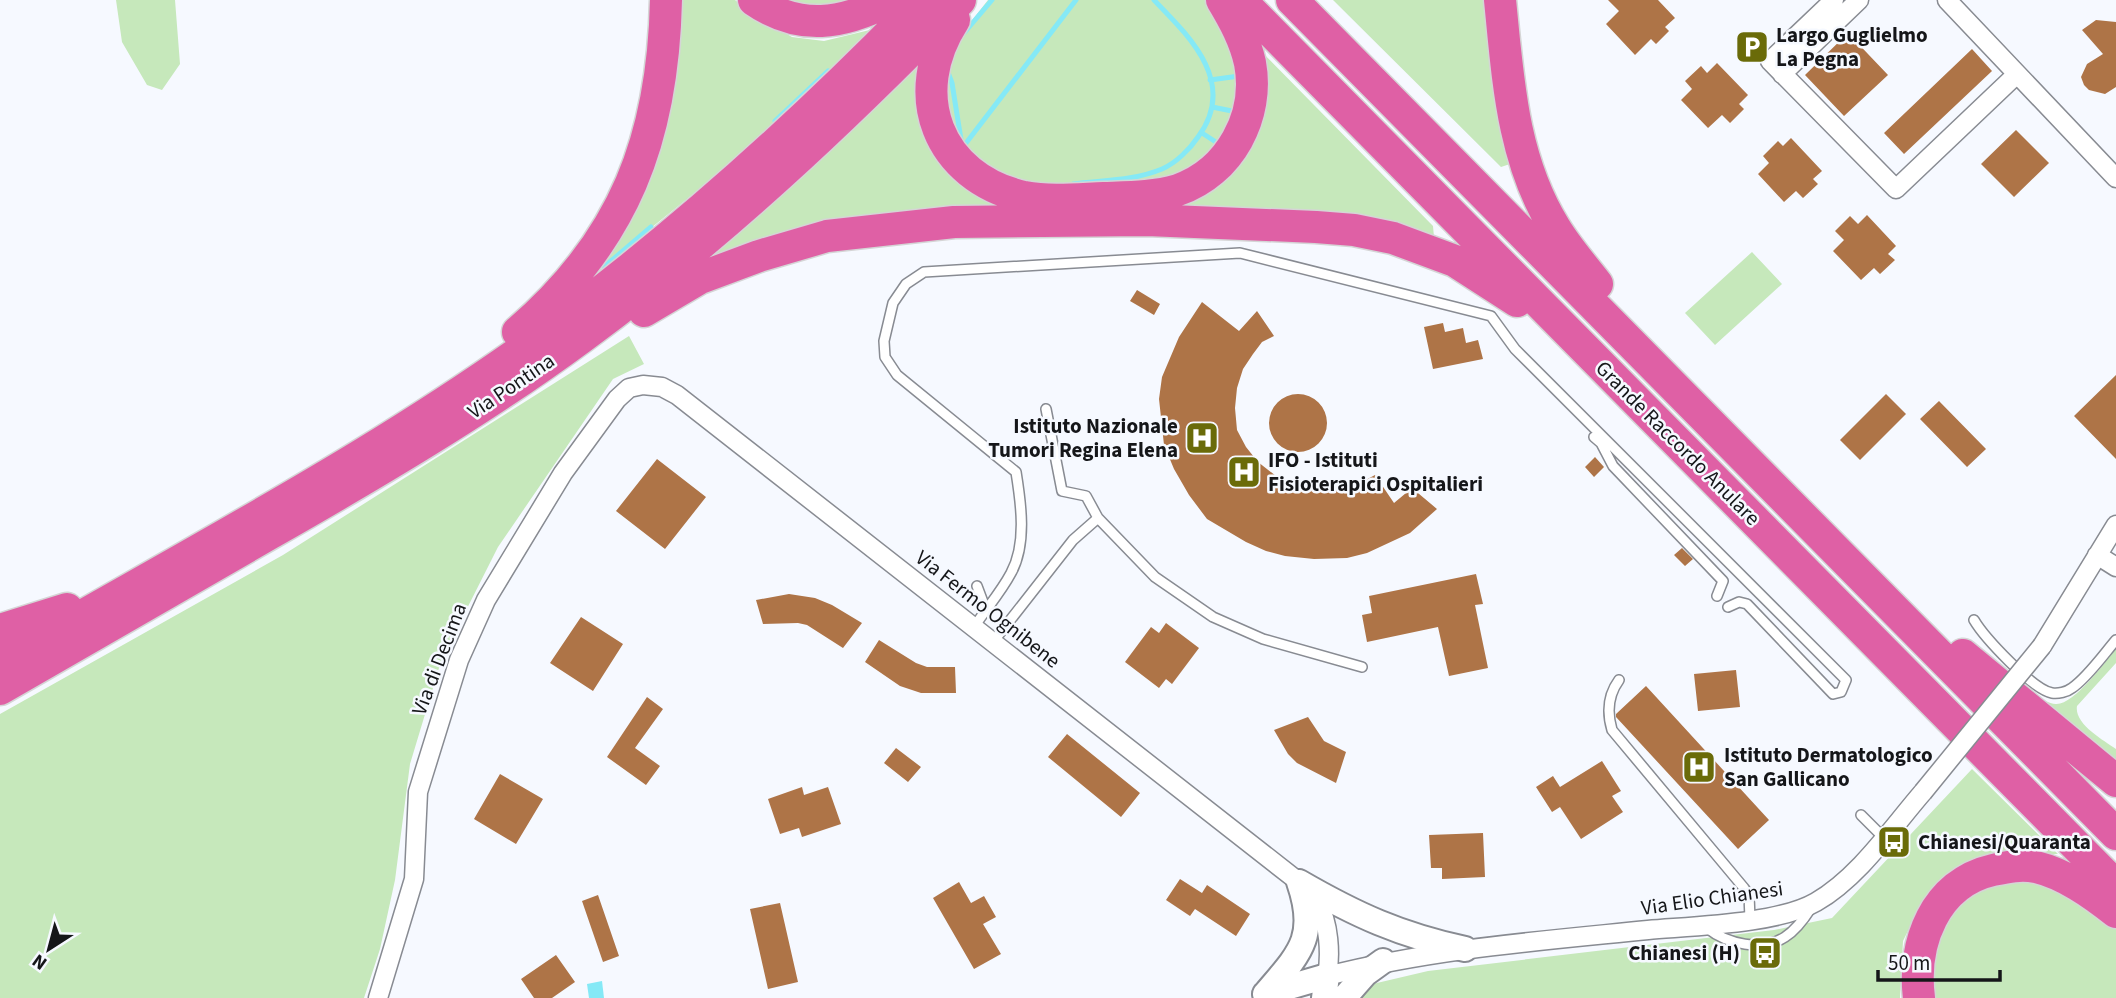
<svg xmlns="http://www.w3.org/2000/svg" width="2116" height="998" viewBox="0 0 2116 998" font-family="'Source Sans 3',sans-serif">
<rect width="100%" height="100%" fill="#f6f9ff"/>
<path fill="#c6e8bb" d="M116 0H175L180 64 162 90 147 85 122 42Z
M672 0H735L753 15 792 37 824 41 878 28 745 152 604 266 601 254Z
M780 0H861L853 4 793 7Z
M988 0H1205L1214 10 1239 61 1233 126 1191 175 1151 189 1031 190 959 153 938 96 952 46Z
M1333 0H1489L1510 164 1501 167Z
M1259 49 1433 226 1434 237 1152 212 1220 174Z
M930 55 921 105 1015 213 685 278 818 162Z
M1752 252 1782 284 1715 345 1685 313Z
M629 336 644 364 613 379 498 547 442 658 410 764 395 880 380 949 364 998H0V714L283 555Z
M2116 649V663L2077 706C2074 724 2103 740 2116 749V763L2045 701C2049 702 2052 704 2056 704 2074 705 2104 663 2116 649Z
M1972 769 2058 854 2010 855 1957 871 1922 902 1903 941 1900 998H1313L1428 971 1774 930 1832 918Z
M2038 876 2116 918V998H1926L1931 943 1969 889Z"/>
<path fill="#85e9f6" d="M602 981 604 998H589L587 984Z"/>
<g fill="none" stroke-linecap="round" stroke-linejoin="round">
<path stroke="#85e9f6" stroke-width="5" d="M964 33 992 0
M947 70 952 83 962 146
M1210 80 1239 76
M1212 107 1237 112
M775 121 828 71
M1202 133 1222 146
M963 147 1076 0
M1073 184C1104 180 1133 181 1162 169 1176 163 1190 149 1198 137 1238 83 1190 37 1154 0
M604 267 651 227"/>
</g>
<path fill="#ae7447" d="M1608 0H1658L1675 18 1665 27 1669 31 1656 44 1651 39 1635 55 1606 24 1619 11Z
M2096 20 2116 22V87L2105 94 2089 90 2084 85 2081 77 2087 64 2103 54 2082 30Z
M1848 33 1888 75 1844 116 1805 75Z
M1972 49 1992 71 1904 154 1884 133Z
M1717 63 1748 95 1739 104 1744 109 1730 123 1722 115 1708 128 1681 100 1692 89 1685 81 1701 66 1707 73Z
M2016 130 2049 163 2014 197 1981 164Z
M1791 138 1822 171 1813 179 1818 184 1803 198 1796 191 1784 202 1758 174 1769 163 1763 156 1778 141 1783 146Z
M1867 215 1896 246 1888 254 1895 260 1880 274 1874 268 1861 280 1833 251 1844 240 1835 231 1850 216 1858 224Z
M1137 290 1160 304 1154 315 1130 301Z
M1202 302 1239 331 1257 311 1274 336 1262 342 1253 354 1243 369 1237 388 1235 408 1237 430 1246 447 1258 462 1276 476 1295 485 1318 489 1347 490 1375 475 1394 503 1412 488 1437 509 1410 533 1367 553 1347 558 1314 559 1285 556 1266 551 1246 542 1207 519 1189 495 1174 469 1164 445 1159 399 1162 377 1179 337Z
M1443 323 1445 332 1463 328 1466 343 1478 340 1483 359 1433 369 1424 327Z
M2116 375V459L2074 416Z
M1886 394 1906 414 1860 460 1840 440Z
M1269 423a29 29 0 1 1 58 0a29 29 0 1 1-58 0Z
M1939 401 1986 449 1967 467 1920 419Z
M1595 457 1604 467 1594 477 1585 467Z
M657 459 706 497 665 549 616 511Z
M1682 548 1693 559 1685 566 1674 555Z
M1476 574 1483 604 1475 605 1488 668 1449 676 1438 627 1367 642 1362 615 1372 613 1369 596Z
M789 594 815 598 832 605 862 623 843 648 807 625 798 623 763 624 756 600Z
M581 617 623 644 593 691 550 663Z
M1166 623 1199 648 1172 684 1166 679 1159 688 1125 662 1151 627 1159 633Z
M879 640 916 663 927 667H955L956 693H921L900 686 865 662Z
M1736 670 1740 707 1698 711 1694 674Z
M1646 686 1769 820 1738 849 1616 717V714Z
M647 697 663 709 635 748 660 766 646 785 607 757Z
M1308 717 1324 741 1346 752 1336 783 1297 763 1288 754 1274 730Z
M1067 734 1140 793 1121 817 1048 757Z
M896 748 921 767 908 782 884 763Z
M1602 761 1621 791 1612 796 1623 812 1581 839 1560 807 1552 812 1536 787 1553 776 1560 787Z
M500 774 543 799 516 844 474 819Z
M802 787 804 795 828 787 841 824 802 837 799 828 780 834 768 799Z
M1483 833 1485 877 1442 879V868H1431L1429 835Z
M1180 879 1202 893 1207 885 1250 914 1236 936 1195 909 1190 916 1166 900Z
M959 882 971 903 984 896 996 917 983 924 1001 954 974 969 933 898Z
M598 895 619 956 603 962 582 901Z
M780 903 798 982 768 989 750 909Z
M556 955 575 982 552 998H534L521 979Z"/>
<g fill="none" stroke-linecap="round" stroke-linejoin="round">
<defs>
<path id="lane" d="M1046 409 1062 491 1086 496 1098 518
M1594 437 1601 443 1613 466 1723 581 1717 596
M977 586 986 610
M1974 620C1984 637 2033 690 2052 693 2058 694 2067 692 2072 688 2087 678 2104 654 2116 640
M974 627C986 609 1001 592 1011 573 1027 544 1021 503 1016 472L897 375 885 357 884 341 893 303 906 284 924 272 1240 253 1491 316 1515 349 1846 680 1841 692 1833 694 1747 604 1739 602 1728 607
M993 642 1073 540 1098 518 1155 577 1213 617 1263 639 1362 667
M1619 680C1608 695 1607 713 1612 730L1744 888 1749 895 1750 919
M1861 815 1884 838
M1707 928C1727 944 1762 952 1785 937 1796 930 1804 919 1811 908"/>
<path id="street" d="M1834 0 1770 61 1896 189 2017 74
M1947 0 2116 178
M1782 74 1859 0
M2097 555 2116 567
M2042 646 2116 525
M378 998 414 879 418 792 459 660 486 600 563 473 617 399 629 388 643 385 662 387 677 395 1299 882C1306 888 1314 894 1318 903 1329 923 1331 954 1327 976 1432 949 1540 941 1648 930 1694 926 1778 924 1816 902 1859 877 1891 829 1923 792"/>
<path id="secondary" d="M1299 882C1356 915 1400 935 1465 949
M1266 993C1300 953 1318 937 1299 882
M1265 994 1327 976 1324 998
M1344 998 1365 974 1383 961"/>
<path id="highway" d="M754 0C800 32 843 24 890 0
M1240 0 2116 886
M1292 0 2116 834
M1500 0C1508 79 1512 159 1555 228 1567 248 1583 266 1597 284
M954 20C906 94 937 177 1024 197 1050 202 1078 199 1104 198 1129 197 1154 197 1178 190 1230 172 1260 116 1250 63 1245 40 1234 20 1222 0
M644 311 700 278 759 256 827 236 954 222 1147 220 1316 227 1354 230 1393 238 1455 261 1517 301
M518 332C625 240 663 138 666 0
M0 630 67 609
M1963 655 2116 781
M0 663C195 550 397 446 577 310 701 216 815 111 923 0
M0 689C90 637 180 586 269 534 376 473 483 410 582 337 719 237 842 121 960 0
M1919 998C1912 943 1935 883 1993 870 2007 867 2021 864 2036 867 2065 874 2092 893 2116 912"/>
</defs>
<use href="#lane" stroke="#888b92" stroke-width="12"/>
<use href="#street" stroke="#888b92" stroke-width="21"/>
<use href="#secondary" stroke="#888b92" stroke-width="28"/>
<use href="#highway" stroke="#d5d5d6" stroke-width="35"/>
<use href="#lane" stroke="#fff" stroke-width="9"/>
<use href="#street" stroke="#fff" stroke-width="18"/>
<use href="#secondary" stroke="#fff" stroke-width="24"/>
<use href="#highway" stroke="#df60a5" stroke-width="32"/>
<defs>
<path id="street-bridge" d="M1923 792 2042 646"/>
</defs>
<use href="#street-bridge" stroke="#888b92" stroke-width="21" stroke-linecap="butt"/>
<use href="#street-bridge" stroke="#fff" stroke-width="18"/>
</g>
<defs>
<symbol id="parking-square" viewBox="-11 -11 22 22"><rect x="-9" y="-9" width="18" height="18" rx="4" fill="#6a6b09" stroke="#f6f9ff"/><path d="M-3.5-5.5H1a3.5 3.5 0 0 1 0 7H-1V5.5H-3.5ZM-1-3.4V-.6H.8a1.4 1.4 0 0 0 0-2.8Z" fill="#fff"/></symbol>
<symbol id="hospital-square" viewBox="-11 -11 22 22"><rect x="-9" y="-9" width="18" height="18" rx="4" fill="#6a6b09" stroke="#f6f9ff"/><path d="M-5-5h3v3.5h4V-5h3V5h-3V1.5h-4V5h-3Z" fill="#fff"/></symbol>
<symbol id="bus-square" viewBox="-11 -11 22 22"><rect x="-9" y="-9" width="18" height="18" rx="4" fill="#6a6b09" stroke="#f6f9ff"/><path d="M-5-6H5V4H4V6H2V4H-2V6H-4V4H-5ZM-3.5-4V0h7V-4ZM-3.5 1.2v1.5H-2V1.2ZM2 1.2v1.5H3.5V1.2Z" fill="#fff"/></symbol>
</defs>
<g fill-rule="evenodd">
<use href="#parking-square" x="1733" y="28" width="38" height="38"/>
<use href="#hospital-square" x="1183" y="419" width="38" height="38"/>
<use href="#hospital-square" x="1225" y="453" width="38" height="38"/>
<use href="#hospital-square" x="1680" y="748" width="38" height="38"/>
<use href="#bus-square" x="1875" y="823" width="38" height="38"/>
<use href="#bus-square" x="1746" y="934" width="38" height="38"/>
</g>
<g text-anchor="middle" stroke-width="5" stroke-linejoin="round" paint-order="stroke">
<g font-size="21" font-weight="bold" fill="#151619" stroke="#f6f9ff" text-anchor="start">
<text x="1776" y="42">Largo Guglielmo<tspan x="1776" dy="24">La Pegna</tspan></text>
<text x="1178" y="433" text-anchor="end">Istituto Nazionale<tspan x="1178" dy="24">Tumori Regina Elena</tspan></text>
<text x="1268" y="467">IFO - Istituti<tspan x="1268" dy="24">Fisioterapici Ospitalieri</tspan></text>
<text x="1724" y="762">Istituto Dermatologico<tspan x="1724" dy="24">San Gallicano</tspan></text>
<text x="1918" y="849">Chianesi/Quaranta</text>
<text x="1740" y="960" text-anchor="end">Chianesi (H)</text>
</g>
<g font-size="21" fill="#151619" stroke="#f6f9ff">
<text transform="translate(511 386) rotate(-34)" y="7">Via Pontina</text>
<text transform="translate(1678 443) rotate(45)" y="7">Grande Raccordo Anulare</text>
<text transform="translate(988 609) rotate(38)" y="7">Via Fermo Ognibene</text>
<text transform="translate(439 659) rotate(-69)" y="7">Via di Decima</text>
<text transform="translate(1712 898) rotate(-8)" y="7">Via Elio Chianesi</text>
</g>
</g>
<g transform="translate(49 949) rotate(216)" stroke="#f6f9ff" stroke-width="5" paint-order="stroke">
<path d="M0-5L12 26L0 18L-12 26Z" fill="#151619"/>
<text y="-10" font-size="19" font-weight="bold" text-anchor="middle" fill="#151619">N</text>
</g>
<path d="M1878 970v10h122v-10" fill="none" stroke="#151619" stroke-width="3.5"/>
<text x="1888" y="970" font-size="21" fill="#151619" stroke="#f6f9ff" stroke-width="5" paint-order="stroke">50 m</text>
</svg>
